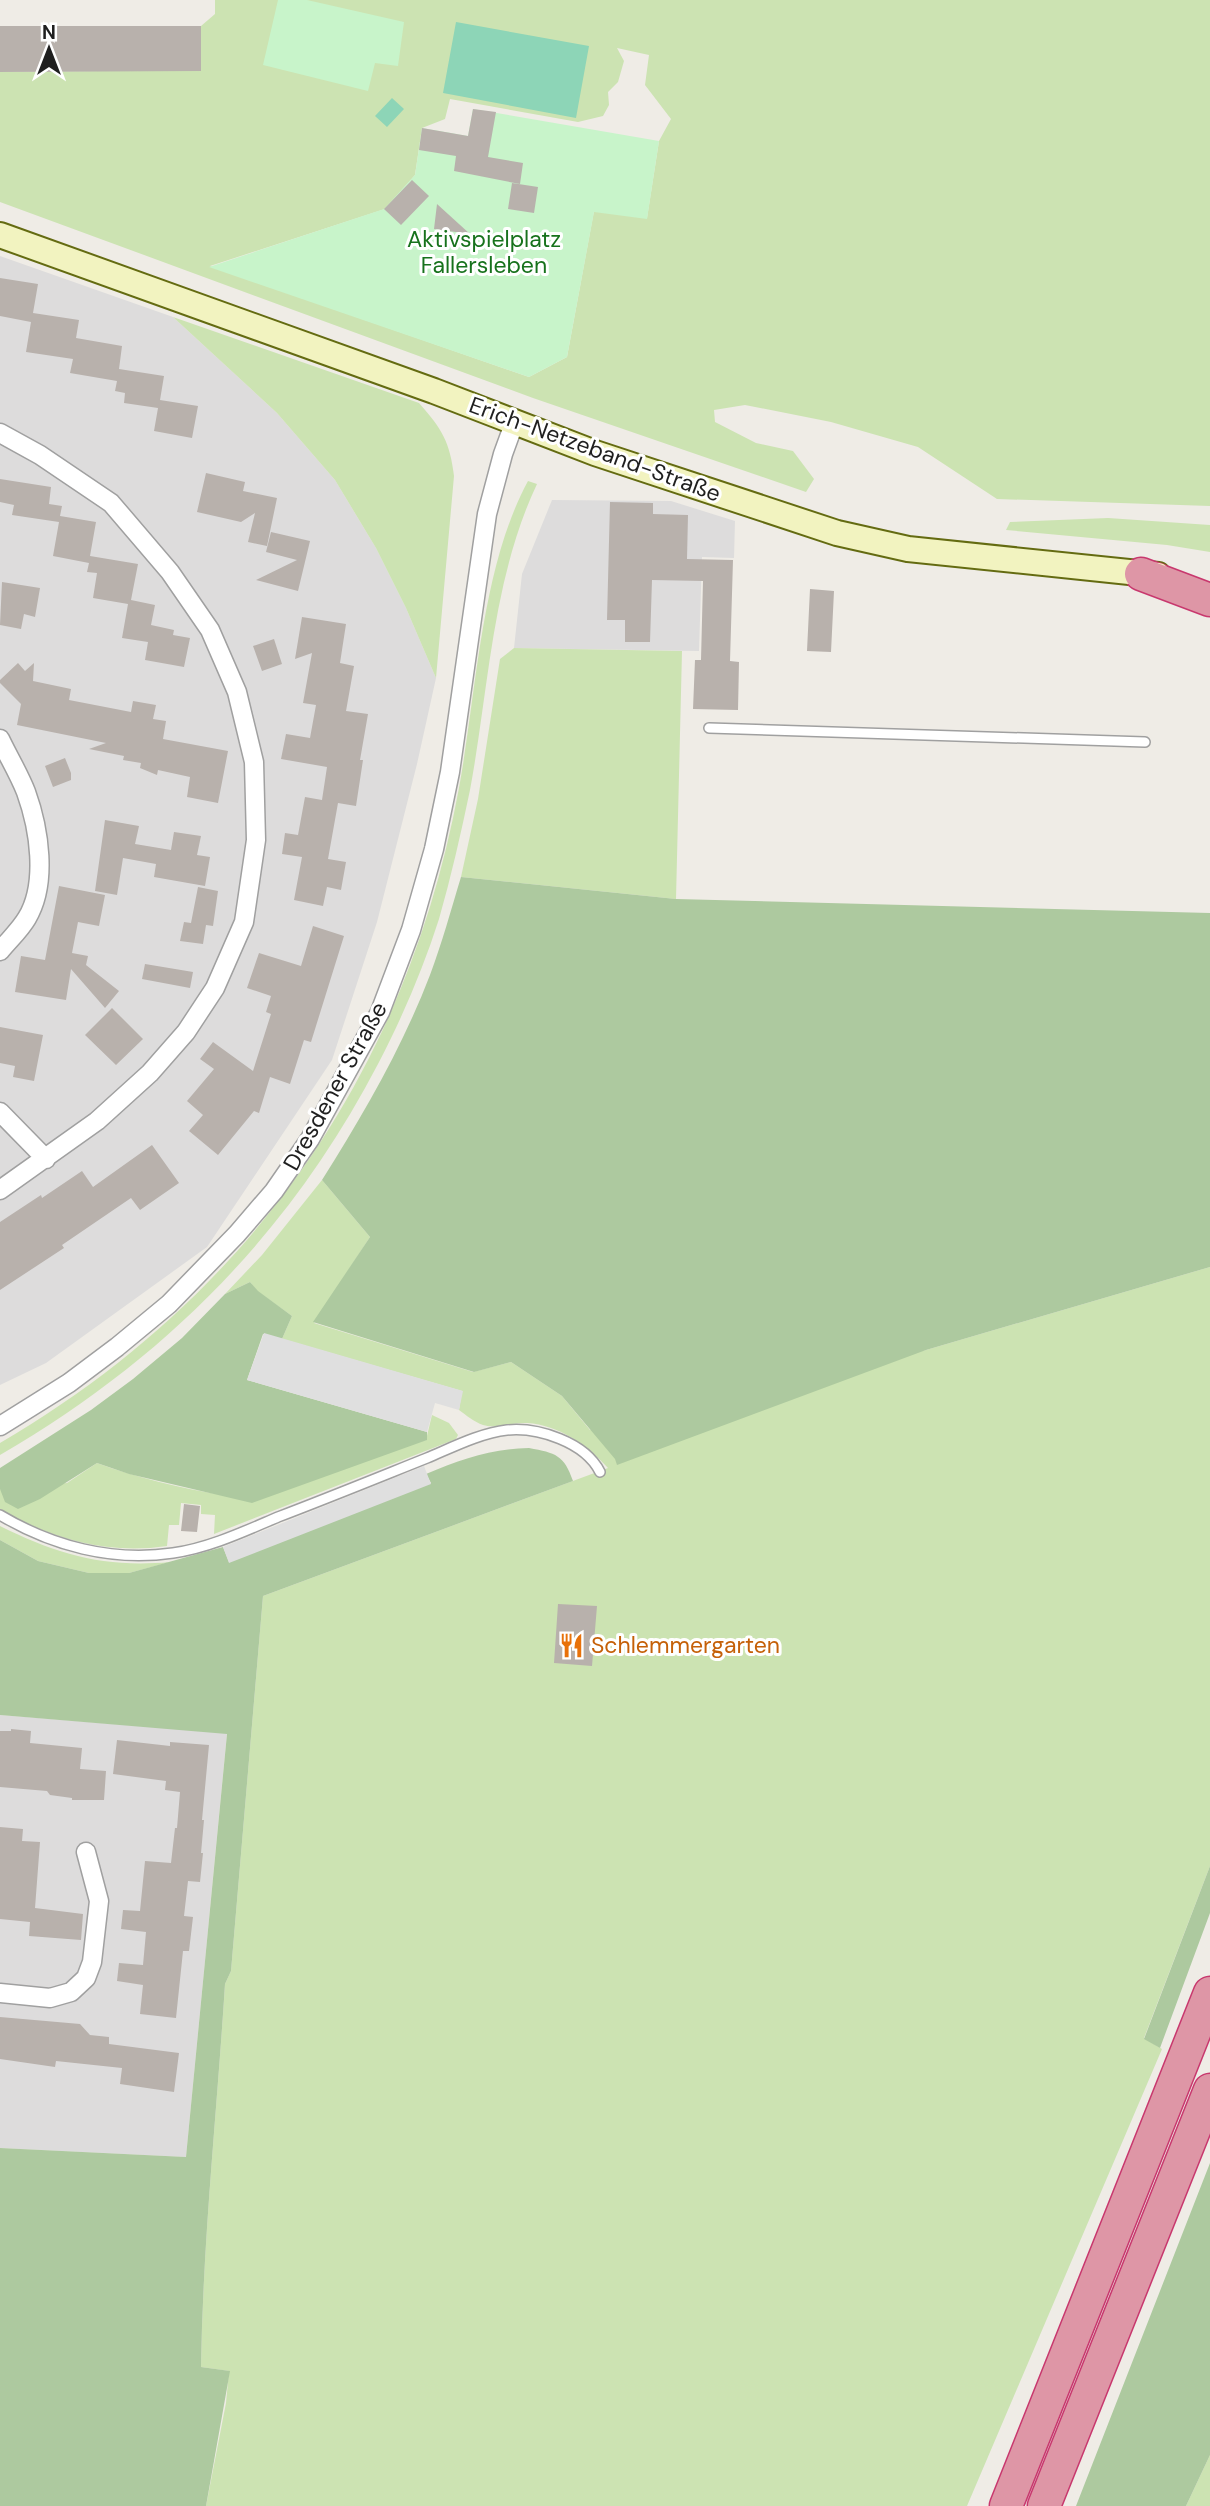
<svg xmlns="http://www.w3.org/2000/svg" width="1210" height="2506" viewBox="0 0 1210 2506" font-family="'DM Sans',sans-serif">
<rect width="100%" height="100%" fill="#efece6"/>
<path fill="#dddcdc" d="M0 256 173 317 277 413 335 480 376 548 406 608 436 678 417 764 377 922 332 1060 207 1247 46 1363 0 1385Z
M552 500 671 501 735 521 734 558 702 557 699 651 514 648 522 574Z
M0 1715 227 1733 186 2157 0 2148Z"/>
<path fill="#cce3b2" fill-rule="evenodd" d="M215 0H1210V506L997 499 918 447 831 422 745 405 714 410 715 422 756 443 793 451 814 479 806 492 533 398 0 202V72L201 70V26L215 14ZM617 48 649 55 645 85 671 119 659 141 647 218 594 211 567 357 529 377 210 266 385 209 415 175 422 128 445 119 450 99 578 122 603 116 609 105 608 92 618 82 624 61Z
M173 317 419 403C442 429 450 442 454 476L436 678 406 608 376 548 335 480 277 413Z
M528 481 537 484C492 579 489 688 470 790 461 833 451 877 439 919 423 969 402 1018 378 1064 290 1233 164 1360 0 1455V1443C250 1297 407 1071 459 788 477 690 481 568 528 481Z
M1108 518 1210 525V552L1167 545 1006 530 1010 522Z
M514 648 682 651 676 899 461 877 478 799 500 659Z
M322 1180 370 1237 314 1323 473 1372 511 1362 562 1396 590 1430 926 1350 1210 1267V1866L1144 2038 1162 2049 967 2506H206L226 2403 229 2371 201 2367C203 2239 217 2112 225 1984L231 1971 263 1596 608 1468C587 1445 559 1425 527 1423 513 1422 496 1429 483 1425 474 1422 466 1415 459 1410L462 1391 282 1339 292 1316 257 1291 250 1282 225 1294 262 1255Z
M432 1415 449 1423 458 1435 456 1439 214 1534 215 1515 201 1514V1505L181 1503 179 1525H169L167 1546C107 1555 51 1539 0 1509V1489L2 1490 67 1483 97 1463C138 1478 180 1488 223 1495L426 1440Z
M0 1526C58 1555 105 1568 170 1562L129 1573H89L38 1561 0 1540Z
M1210 2455V2506H1186Z"/>
<path fill="#adc99f" d="M461 877 676 899 1210 913V1267L926 1350 617 1465 615 1459 562 1396 511 1362 474 1372 313 1322 370 1237 322 1180C363 1115 402 1048 430 975 442 943 451 910 461 877Z
M250 1282 258 1291 292 1316 282 1339 263 1334 247 1380 427 1432V1440L252 1503 129 1474 97 1463 40 1499 18 1509 5 1502 0 1489V1468L91 1410 133 1379 182 1338 225 1294Z
M529 1448C556 1453 564 1455 573 1481L263 1596 231 1971 225 1984C217 2112 203 2239 201 2367L230 2371 206 2506H0V2148L186 2157 227 1734 0 1715V1540L38 1561 89 1573H129L223 1547 229 1562 431 1483 426 1474C462 1459 490 1449 529 1448Z
M1210 1866V1913L1160 2048 1144 2039Z
M1210 2163V2455L1186 2506H1076Z"/>
<path fill="#c8f4ca" d="M278 0H307L404 22 398 66 375 63 368 91 263 65Z
M473 109 659 141 647 219 594 212 567 357 529 377 209 267 384 209 415 175 422 128 468 136Z"/>
<path fill="#8dd5b7" d="M456 22 589 46 576 118 443 93Z
M392 98 404 109 387 127 375 116Z"/>
<path fill="#dfdfdf" d="M264 1333 463 1391 459 1410 435 1403 427 1432 247 1380Z
M424 1466 431 1484 229 1563 223 1547Z"/>
<path fill="#b8b1ac" d="M0 26H201V71L0 72Z
M473 109 496 112 488 157 523 163 520 184 454 171 456 156 419 150 422 128 468 136Z
M412 180 429 196 401 225 384 209Z
M512 183 538 187 534 213 508 209Z
M437 204 470 234 434 229Z
M0 278 38 284 33 313 79 320 76 338 122 346 119 369 164 376 160 400 198 406 192 438 154 431 158 408 124 403 125 393 115 391 117 381 70 373 73 359 26 352 31 322 0 316Z
M206 473 245 482 243 491 277 498 267 546 248 542 255 513 241 522 197 512Z
M0 479 51 487 49 504 62 506 60 516 96 522 90 556 138 564 131 600 155 605 151 625 174 630 173 635 190 638 184 667 145 660 148 642 122 638 128 604 93 598 97 573 87 572 89 563 53 556 59 522 12 515 14 505 0 502Z
M610 502 653 503V514L688 515 687 559 733 560 730 661 739 662 738 710 693 709 695 660H701L703 581 652 580 650 642H625V620H607Z
M271 532 310 541 298 591 256 580 297 560 266 552Z
M2 582 40 588 35 617 24 614 21 629 0 625Z
M810 589 834 591 831 652 807 651Z
M302 617 346 624 340 663 354 666 346 711 368 714 360 760H363L356 806 338 803 328 859 346 862 341 890 327 887 323 906 294 900 302 857 282 854 285 833 298 835 305 797 322 800 327 767 281 759 286 734 310 738 316 705 303 703 312 653 295 659Z
M274 639 282 664 262 671 253 646Z
M18 663 25 671 34 663 33 681 71 689 69 700 131 712 133 701 156 705 153 719 166 721 163 739 228 751 218 803 187 797 190 777 158 770 157 775 140 768 141 763 123 760 124 756 89 749 106 743 17 725 21 704 0 683V680Z
M65 758 71 773V780L53 787 45 766Z
M105 820 139 826 135 844 171 850 174 832 201 836 197 855 210 857 205 886 154 877 156 864 123 858 117 895 95 891Z
M59 886 105 895 99 926 78 922 72 953 88 956 86 965 119 991 105 1008 71 969 66 1000 15 992 21 956 45 960Z
M198 887 218 891 213 926 206 925 203 944 180 941 184 922 191 923Z
M313 926 344 936 311 1042 304 1040 290 1084 270 1077 259 1113 254 1111 218 1155 189 1131 203 1115 187 1101 214 1069 200 1059 213 1042 253 1071 271 1014 266 1012 271 996 247 988 259 953 301 966Z
M145 964 193 972 190 988 142 979Z
M112 1008 143 1039 116 1065 85 1035Z
M0 1027 43 1035 34 1081 13 1077 15 1066 0 1063Z
M152 1145 179 1183 140 1210 131 1198 62 1245 64 1248 0 1290V1222L41 1195 42 1198 82 1171 93 1187Z
M184 1504 200 1506 197 1532 181 1531Z
M558 1604 597 1606 592 1666 554 1663Z
M11 1729 31 1731 30 1743 82 1748 80 1769 106 1771 104 1800H72V1798L50 1795 47 1791 0 1787V1731H11Z
M117 1740 170 1746V1742L209 1745 202 1820H204L201 1853H203L200 1882 188 1881 184 1916 193 1917 189 1951H183L176 2018 140 2014 143 1985 117 1981 119 1963 143 1965 146 1932 121 1929 123 1910 140 1911 145 1861 171 1863 175 1828H177L180 1792 165 1790 166 1781 113 1774Z
M0 1827 23 1829 22 1841 40 1842 35 1908 83 1914 81 1940 29 1936 30 1922 0 1919Z
M0 2017 80 2024 90 2035 109 2037V2044L179 2053 174 2092 120 2084 122 2068 56 2061 55 2067 0 2059Z"/>
<g fill="none" stroke-linecap="round" stroke-linejoin="round">
<defs>
<path id="lane" d="M709 728 1145 742
M0 1515C52 1546 112 1562 173 1553 209 1548 245 1531 278 1517 328 1498 377 1478 427 1458 451 1448 480 1433 507 1430 538 1427 585 1442 600 1472"/>
<path id="street" d="M0 433 40 455 111 503 170 572 210 630 237 692 254 762 256 840 244 922 215 988 186 1032 150 1073 97 1121 0 1190
M0 739C8 756 19 774 26 792 39 828 48 883 27 918 20 930 9 940 0 951
M0 1112 46 1159
M0 1426 69 1383 117 1347 169 1304 237 1234 274 1191 310 1139 380 1012 411 930 434 849 450 772 487 514 503 454 515 421
M0 1993 50 1998 71 1992 86 1978 92 1962 99 1901 86 1852"/>
<path id="secondary" d="M0 235 434 391 595 453 837 533 908 549 1158 575"/>
<path id="highway" d="M1141 574 1210 600
M1006 2506 1210 1993
M1044 2506 1210 2090"/>
</defs>
<use href="#lane" stroke="#a0a0a0" stroke-width="12"/>
<use href="#street" stroke="#a0a0a0" stroke-width="21"/>
<use href="#secondary" stroke="#646b11" stroke-width="28"/>
<use href="#highway" stroke="#c8386e" stroke-width="35"/>
<use href="#lane" stroke="#fff" stroke-width="9"/>
<use href="#street" stroke="#fff" stroke-width="18"/>
<use href="#secondary" stroke="#f2f3c0" stroke-width="24"/>
<use href="#highway" stroke="#de96a6" stroke-width="32"/>
</g>
<defs>
<symbol id="restaurant-bare" viewBox="-9 -9 18 18"><path d="M-5-6h1v4h1v-4h1v4h1v-4h1v5L-1.5 .5V6h-2V.5L-5-1ZM5-6V6H3V1.5H1.5Q1.5-4 5-6Z" fill="#e8710a" stroke="#fff" stroke-width="2.5" paint-order="stroke"/></symbol>
</defs>
<g fill-rule="evenodd">
<use href="#restaurant-bare" x="554" y="1628" width="35" height="35"/>
</g>
<g text-anchor="middle" stroke-width="6" stroke-linejoin="round" paint-order="stroke">
<g font-size="23" fill="#17721c" stroke="#fff">
<text x="484" y="247">Aktivspielplatz<tspan x="484" dy="26">Fallersleben</tspan></text>
</g>
<g font-size="23" fill="#1f1f1f" stroke="#fff">
<text transform="translate(595 449) rotate(20)" y="8">Erich-Netzeband-Straße</text>
<text transform="translate(335 1086) rotate(-61)" y="8">Dresdener Straße</text>
</g>
<g font-size="23" fill="#c56008" stroke="#fff" text-anchor="start">
<text x="591" y="1653">Schlemmergarten</text>
</g>
</g>
<g transform="translate(49 49)" stroke="#ffffff" stroke-width="5" paint-order="stroke">
<path d="M0-5L12 26L0 18L-12 26Z" fill="#1f1f1f"/>
<text y="-10" font-size="19" font-weight="bold" text-anchor="middle" fill="#1f1f1f">N</text>
</g>
</svg>
